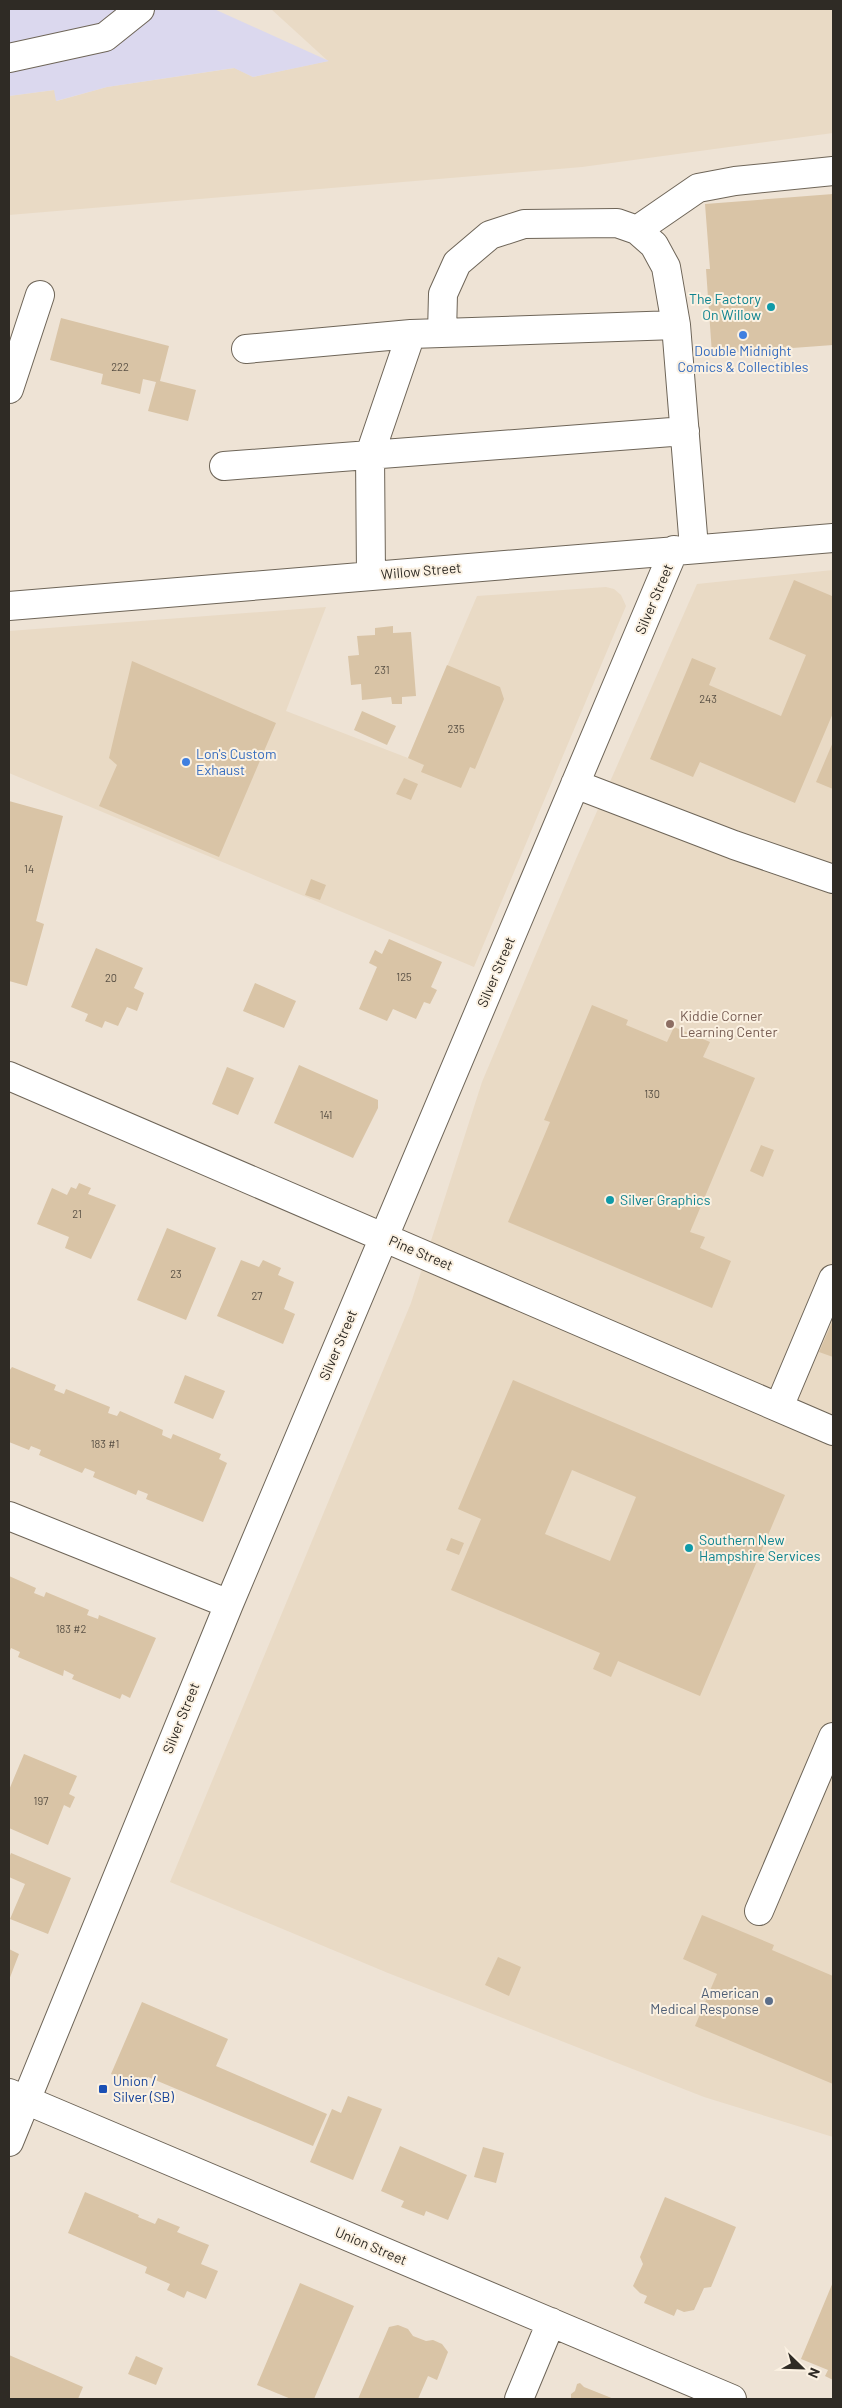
<svg xmlns="http://www.w3.org/2000/svg" width="842" height="2408" viewBox="0 0 842 2408" font-family="Barlow,sans-serif">
<rect width="100%" height="100%" fill="#eee3d5"/>
<path fill="#e9dac5" d="M271 9H833V133L582 167 9 215V96L55 90 57 101 107 87 235 68 253 77 328 61Z
M833 570V2137L704 2097 388 1973 170 1882 411 1303 482 1082 576 859 697 584Z
M606 587 614 589 621 595 626 606 474 967 9 773V631L326 607 286 711 408 758 477 596Z"/>
<path fill="#dbd8ee" d="M9 9H214L329 61 253 77 234 68 107 87 56 101 54 90 9 96Z"/>
<path fill="#d9c4a6" fill-rule="evenodd" d="M833 194V345L712 354 706 269H710L705 204Z
M61 318 169 346 160 381 196 390 188 421 148 411 156 382 143 379 140 394 101 384 103 374 50 360Z
M794 580 832 596 833 593V713L795 803 700 762 693 777 650 759 692 658 716 668 709 685 781 716 806 655 769 639Z
M393 626V633L411 632 416 696 402 697V704H392L391 697 362 700 361 684 351 685 348 656 359 655 357 636 375 635V628Z
M132 661 276 723 219 857 99 806 117 765 109 758Z
M447 665 500 687 504 699 475 769 470 767 461 788 421 772 424 765 408 758Z
M362 711 396 726 387 745 354 730Z
M833 742V789L816 782Z
M404 778 418 784 411 800 396 794Z
M9 801 63 816 36 921 44 924 27 986 9 981Z
M311 879 326 885 320 900 305 895Z
M389 939 442 962 431 987 437 990 430 1004 424 1002 416 1019 393 1009 387 1021 359 1009 377 967 369 963 375 950 382 954Z
M96 948 143 968 134 988 144 993 137 1011 127 1007 118 1026 105 1021 102 1028 85 1021 88 1014 71 1007Z
M255 983 296 1001 284 1028 243 1011Z
M592 1005 628 1020 626 1025 667 1042 674 1027 710 1042 703 1057 755 1078 690 1232 705 1237 700 1248 731 1261 712 1308 508 1222 550 1122 544 1120Z
M299 1065 378 1100V1108L353 1158 274 1123Z
M227 1067 254 1078 238 1115 212 1104Z
M761 1145 774 1150 763 1177 750 1171Z
M79 1183 91 1188 88 1194 116 1205 91 1259 65 1248 69 1237 37 1224 52 1188 67 1195 71 1187 76 1189Z
M167 1228 216 1248 186 1320 137 1300Z
M241 1260 259 1267 263 1260 281 1268 278 1275 294 1282 284 1309 295 1314 283 1344 217 1316Z
M833 1320V1357L819 1352Z
M12 1367 56 1385 54 1390 64 1394 66 1389 110 1407 108 1413 117 1416 120 1411 163 1430 162 1435 171 1439 173 1434 221 1454 219 1459 227 1463 203 1522 146 1499 148 1494 138 1490 136 1495 93 1477 95 1472 85 1468 82 1473 39 1455 41 1450 31 1446 29 1450 9 1442V1371Z
M185 1375 225 1391 213 1419 174 1403Z
M513 1380 785 1495 700 1696 618 1661 611 1677 593 1669 600 1653 451 1590 481 1519 458 1509ZM572 1470 636 1497 610 1561 545 1534Z
M451 1538 464 1543 459 1555 446 1550Z
M9 1576 36 1588 34 1593 44 1597 46 1592 89 1610 87 1615 98 1619 99 1615 156 1638 130 1698 122 1694 120 1699 72 1679 74 1675 64 1670 63 1676 18 1657 20 1652 11 1648 9 1653Z
M24 1754 77 1776 69 1794 75 1797 70 1808 64 1805 48 1845 9 1828V1790Z
M11 1853 71 1878 48 1934 10 1919 25 1884 9 1877V1858Z
M702 1915 774 1945 772 1950 833 1976V2084L695 2026 717 1974 683 1959Z
M9 1949 19 1954 9 1980Z
M498 1957 521 1967 509 1996 485 1985Z
M142 2002 228 2039 216 2066 327 2114 313 2146 148 2077 143 2088 111 2074Z
M348 2096 382 2109 353 2180 310 2162 332 2109 341 2113Z
M400 2146 467 2175 448 2220 426 2211 424 2216 401 2207 404 2201 381 2191Z
M483 2147 504 2153 496 2183 474 2177Z
M85 2192 139 2215 138 2217 155 2224 158 2218 180 2227 177 2232 209 2245 201 2264 218 2271 206 2299 187 2291 184 2298 167 2290 170 2284 145 2273 147 2267 68 2233Z
M665 2197 736 2227 711 2287 704 2288 694 2310 684 2312 677 2309 674 2316 644 2303 647 2296 640 2293 633 2286 643 2264 640 2257Z
M833 2282V2380L825 2376 828 2370 801 2359Z
M300 2283 354 2306 314 2399H291L257 2385Z
M398 2325 408 2329 413 2336 426 2341 433 2340 442 2344 448 2352 437 2380 428 2376 418 2399H358L389 2327Z
M9 2355 83 2387 78 2399H9Z
M136 2356 163 2368 156 2385 128 2374Z
M580 2383 584 2387 614 2399H571V2394L575 2391 577 2384Z"/>
<g fill="none" stroke-linecap="round" stroke-linejoin="round">
<defs>
<path id="minor" d="M9 58 105 37 140 9
M637 230 698 188 735 181 833 171
M442 333 443 294 457 263 490 235 524 224 617 223 637 230 654 245 666 267 676 325 694 548
M246 349 411 334 676 325
M9 389 40 295
M224 466 685 431
M371 575 370 454 411 334
M9 606 833 538
M575 784 734 845 833 879
M9 1076 833 1431
M779 1407 833 1279
M9 1516 229 1604
M759 1911 833 1737
M9 2093 732 2399
M9 2142 229 1604 674 550
M519 2399 551 2322"/>
</defs>
<use href="#minor" stroke="#6e6558" stroke-width="30"/>
<use href="#minor" stroke="#fff" stroke-width="28"/>
</g>
<g fill="#0f9aa8" stroke="#fbf1e2" stroke-width="2">
<circle cx="771" cy="307" r="5"/>
<circle cx="610" cy="1200" r="5"/>
<circle cx="689" cy="1548" r="5"/>
</g>
<g fill="#3f7fe0" stroke="#fbf1e2" stroke-width="2">
<circle cx="743" cy="335" r="5"/>
<circle cx="186" cy="762" r="5"/>
</g>
<circle fill="#8d6e63" stroke="#fbf1e2" stroke-width="2" cx="670" cy="1024" r="5"/>
<circle fill="#5c6f8a" stroke="#fbf1e2" stroke-width="2" cx="769" cy="2001" r="5"/>
<rect fill="#1a4fb4" stroke="#fbf1e2" stroke-width="2" x="98" y="2084" width="10" height="10" rx="2.5"/>
<g text-anchor="middle" stroke-width="4" stroke-linejoin="round" paint-order="stroke">
<g font-size="11" fill="#5a5145">
<text x="120" y="371">222</text>
<text x="382" y="674">231</text>
<text x="708" y="703">243</text>
<text x="456" y="733">235</text>
<text x="29" y="873">14</text>
<text x="404" y="981">125</text>
<text x="111" y="982">20</text>
<text x="652" y="1098">130</text>
<text x="326" y="1119">141</text>
<text x="77" y="1218">21</text>
<text x="176" y="1278">23</text>
<text x="257" y="1300">27</text>
<text x="105" y="1448">183 #1</text>
<text x="71" y="1633">183 #2</text>
<text x="41" y="1805">197</text>
</g>
<g font-size="14" fill="#0d838f" stroke="#fbf1e2" text-anchor="start">
<text x="761" y="304" text-anchor="end">The Factory<tspan x="761" dy="16">On Willow</tspan></text>
<text x="620" y="1205">Silver Graphics</text>
<text x="699" y="1545">Southern New<tspan x="699" dy="16">Hampshire Services</tspan></text>
</g>
<g font-size="14" fill="#366cbe" stroke="#fbf1e2">
<text x="743" y="356">Double Midnight<tspan x="743" dy="16">Comics &amp; Collectibles</tspan></text>
<text x="196" y="759" text-anchor="start">Lon's Custom<tspan x="196" dy="16">Exhaust</tspan></text>
</g>
<g font-size="14" fill="#2f2b25" stroke="#fbf1e2">
<text transform="translate(421 571) rotate(-5)" y="5">Willow Street</text>
<text transform="translate(654 599) rotate(-67)" y="5">Silver Street</text>
<text transform="translate(496 972) rotate(-67)" y="5">Silver Street</text>
<text transform="translate(421 1253) rotate(23)" y="5">Pine Street</text>
<text transform="translate(338 1345) rotate(-67)" y="5">Silver Street</text>
<text transform="translate(181 1718) rotate(-68)" y="5">Silver Street</text>
<text transform="translate(371 2246) rotate(23)" y="5">Union Street</text>
</g>
<g font-size="14" fill="#785e54" stroke="#fbf1e2" text-anchor="start">
<text x="680" y="1021">Kiddie Corner<tspan x="680" dy="16">Learning Center</tspan></text>
</g>
<g font-size="14" fill="#4e5e75" stroke="#fbf1e2" text-anchor="end">
<text x="759" y="1998">American<tspan x="759" dy="16">Medical Response</tspan></text>
</g>
<g font-size="14" fill="#164399" stroke="#fbf1e2" text-anchor="start">
<text x="113" y="2086">Union /<tspan x="113" dy="16">Silver (SB)</tspan></text>
</g>
</g>
<rect width="842" height="2408" fill="none" stroke="#2f2b25" stroke-width="20"/>
<g transform="translate(802 2368) rotate(113)" stroke="#fbf1e2" stroke-width="4" paint-order="stroke">
<path d="M0-4L9 19L0 12L-9 19Z" fill="#2f2b25"/>
<text y="-8" font-size="14" font-weight="bold" text-anchor="middle" fill="#2f2b25">N</text>
</g>
</svg>
